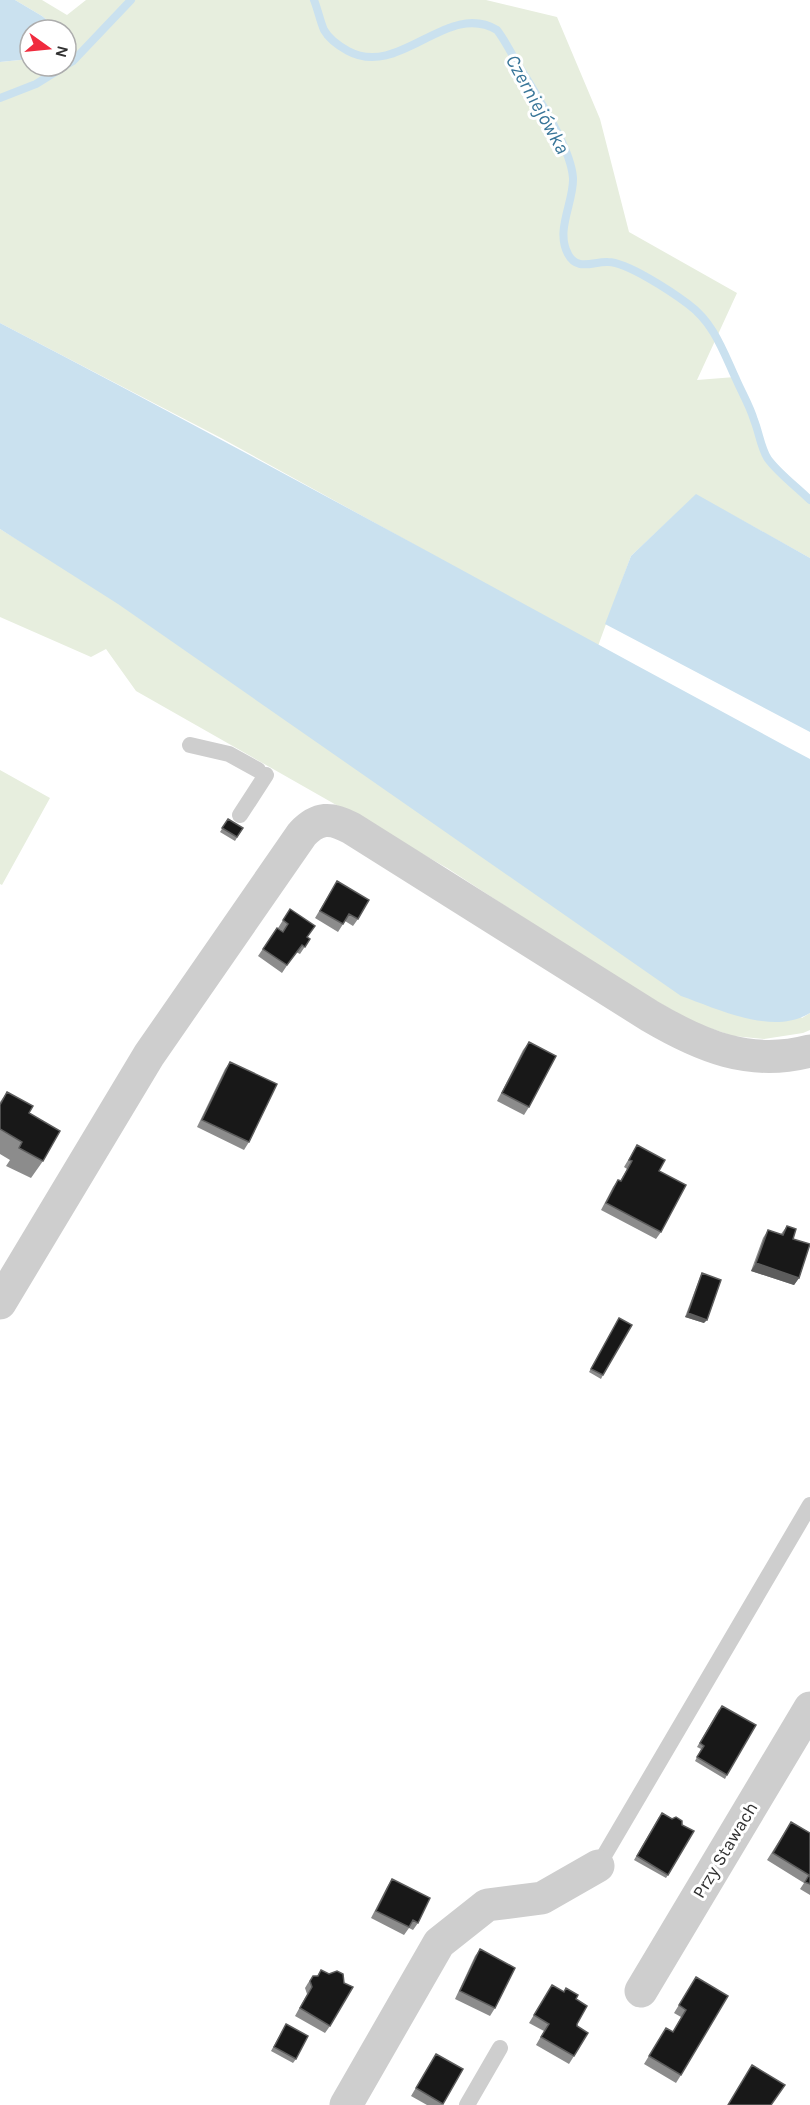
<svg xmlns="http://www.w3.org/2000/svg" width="810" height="2105" viewBox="0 0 810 2105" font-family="Karla,sans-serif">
<rect width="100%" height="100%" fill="#fff"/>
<path fill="#e7eede" d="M15 0H42L67 15 86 0H486L557 17 600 119 629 232 737 293 697 380 735 377 754 418 767 458 810 500V558L696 495 631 556 598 646 221 438 0 323V62L30 59V66H66V30H51L53 25 42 16Z
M0 529 802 1018 810 1013V1030L803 1033 764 1039 733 1036 695 1023 621 981 447 868 136 691 106 649 91 657 0 617Z
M0 770 50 798 2 885 0 884Z"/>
<path fill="#cae1ef" d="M0 0H15L42 16 53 25 51 30H30V59L0 62Z
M0 323C272 464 540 614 810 759V1013C773 1036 718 1009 681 996L118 604 0 529Z
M696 494 810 558V732L605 624 631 556Z"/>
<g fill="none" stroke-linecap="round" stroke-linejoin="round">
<path stroke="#cae1ef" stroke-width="8" d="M314 0C318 10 320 21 324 30 329 39 339 46 348 51 400 79 447 0 497 30 504 39 510 51 516 61 533 90 571 146 573 178 574 202 555 230 568 254 577 272 594 261 608 262 627 262 672 292 688 304 714 323 723 351 736 379 742 393 750 406 754 420 759 432 761 449 768 459 779 474 797 487 810 500
M66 65 73 61 131 0
M0 98 36 84 65 66"/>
<path stroke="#cecece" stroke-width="16" d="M190 745 229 754 258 770
M240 815 266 775
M598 1866 810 1505
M467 2105 500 2048"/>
<path stroke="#cecece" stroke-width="33" d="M0 1303 149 1055 302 834C318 817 331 817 351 828L650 1016C701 1046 750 1067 810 1051
M641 1991 810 1708
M346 2105 439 1943 487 1905 542 1898 598 1866"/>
</g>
<path fill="#8c8c8c" d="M228 819 243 828 235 841 220 832Z
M337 881 358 919 353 926 345 921 338 932 315 918Z
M290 909 307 937 310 939 300 954 296 952 282 973 258 956 277 928 283 931 278 928Z
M529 1042V1107L524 1115 497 1101 523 1050Z
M230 1062 249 1142 244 1150 197 1127 225 1069Z
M7 1092 29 1113 43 1161 31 1178 6 1166 10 1160 0 1154V1102Z
M637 1145 659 1171 661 1232 656 1239 601 1210 613 1187 618 1180 620 1181 627 1169 624 1167Z
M787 1226 793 1239 799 1278 794 1285 751 1271 763 1238 768 1230 781 1234Z
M702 1273 704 1323 685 1317 700 1277Z
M619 1318 603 1375 601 1379 589 1372Z
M719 1709 727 1775 725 1779 695 1761 701 1749 697 1747Z
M659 1817 668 1875 666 1878 634 1860Z
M791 1822 810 1833V1895L800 1889 804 1883 767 1860Z
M392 1879 418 1923 413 1930 409 1928 404 1935 371 1918 387 1887Z
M480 1949 495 2008 490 2016 455 1999 475 1956Z
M321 1970 330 2026 325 2033 295 2016 307 1994 305 1988 308 1983 313 1976H317Z
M696 1977 681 2075 676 2083 644 2064 666 2028 673 2032 681 2017 674 2013Z
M552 1985 563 1992 566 1988 576 1999 577 2024 574 2056 569 2064 536 2045 544 2031 529 2023Z
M286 2024 296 2059 293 2063 271 2051Z
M436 2054 443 2104 442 2105H427L411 2096Z"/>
<path fill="#5d5d5d" d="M756 1263 799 1278 794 1285 751 1271Z
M688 1313 707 1320 704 1323 685 1317Z"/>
<path fill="#181818" stroke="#5d5d5d" stroke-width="1.5" d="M228 819 243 828 237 837 222 828Z
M337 881 369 900 358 919 349 914 343 924 320 911Z
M290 909 315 926 307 937 310 939 305 947 302 945 287 965 263 949 277 928 283 932 288 924 283 920Z
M529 1042 556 1056 529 1107 502 1093Z
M230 1062 277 1084 249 1142 202 1120Z
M7 1092 33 1106 29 1113 60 1131 43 1161 19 1148 22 1142 0 1129V1105Z
M637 1145 665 1160 659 1171 686 1185 661 1232 606 1203 618 1180 621 1181 632 1161 629 1160Z
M787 1226 796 1229 793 1239 810 1244 799 1278 756 1263 768 1230 783 1235Z
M702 1273 721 1280 707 1320 688 1313Z
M619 1318 632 1325 603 1375 591 1369Z
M722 1706 756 1725 727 1775 697 1757 704 1746 700 1743Z
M662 1813 672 1819 676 1817 682 1821V1825L694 1831 668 1875 637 1856Z
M791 1822 810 1833V1884L805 1882 809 1875 773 1853Z
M392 1879 430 1898 418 1923 413 1920 409 1927 376 1911Z
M480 1949 515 1968 495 2008 460 1991Z
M321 1970 329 1974 337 1971 343 1974 344 1983 353 1987 330 2026 300 2008 312 1987 310 1981 313 1976H318Z
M696 1977 728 1996 681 2075 649 2056 666 2028 673 2032 686 2010 679 2005Z
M552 1985 564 1992 566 1988 578 1995 576 1999 587 2006 577 2024V2026L588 2033 574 2056 541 2037 549 2024 534 2015Z
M286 2024 308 2036 296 2059 274 2047Z
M436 2054 463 2069 443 2104 416 2088Z
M752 2065 785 2085 771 2105H728Z"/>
<g text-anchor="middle" stroke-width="6" stroke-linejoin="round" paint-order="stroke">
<g font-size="18" fill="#313131" stroke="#fff">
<text transform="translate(725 1850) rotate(-59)" y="6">Przy Stawach</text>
</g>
<g font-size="20" font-style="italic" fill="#397699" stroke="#fff">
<text transform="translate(538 104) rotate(61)" y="7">Czerniejówka</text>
</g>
</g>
<g transform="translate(48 48) rotate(105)"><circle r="28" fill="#ffffff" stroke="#adadad" stroke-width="1.5"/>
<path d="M0-4.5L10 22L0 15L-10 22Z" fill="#f02b3e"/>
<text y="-9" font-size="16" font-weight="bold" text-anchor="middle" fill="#313131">N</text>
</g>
</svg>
